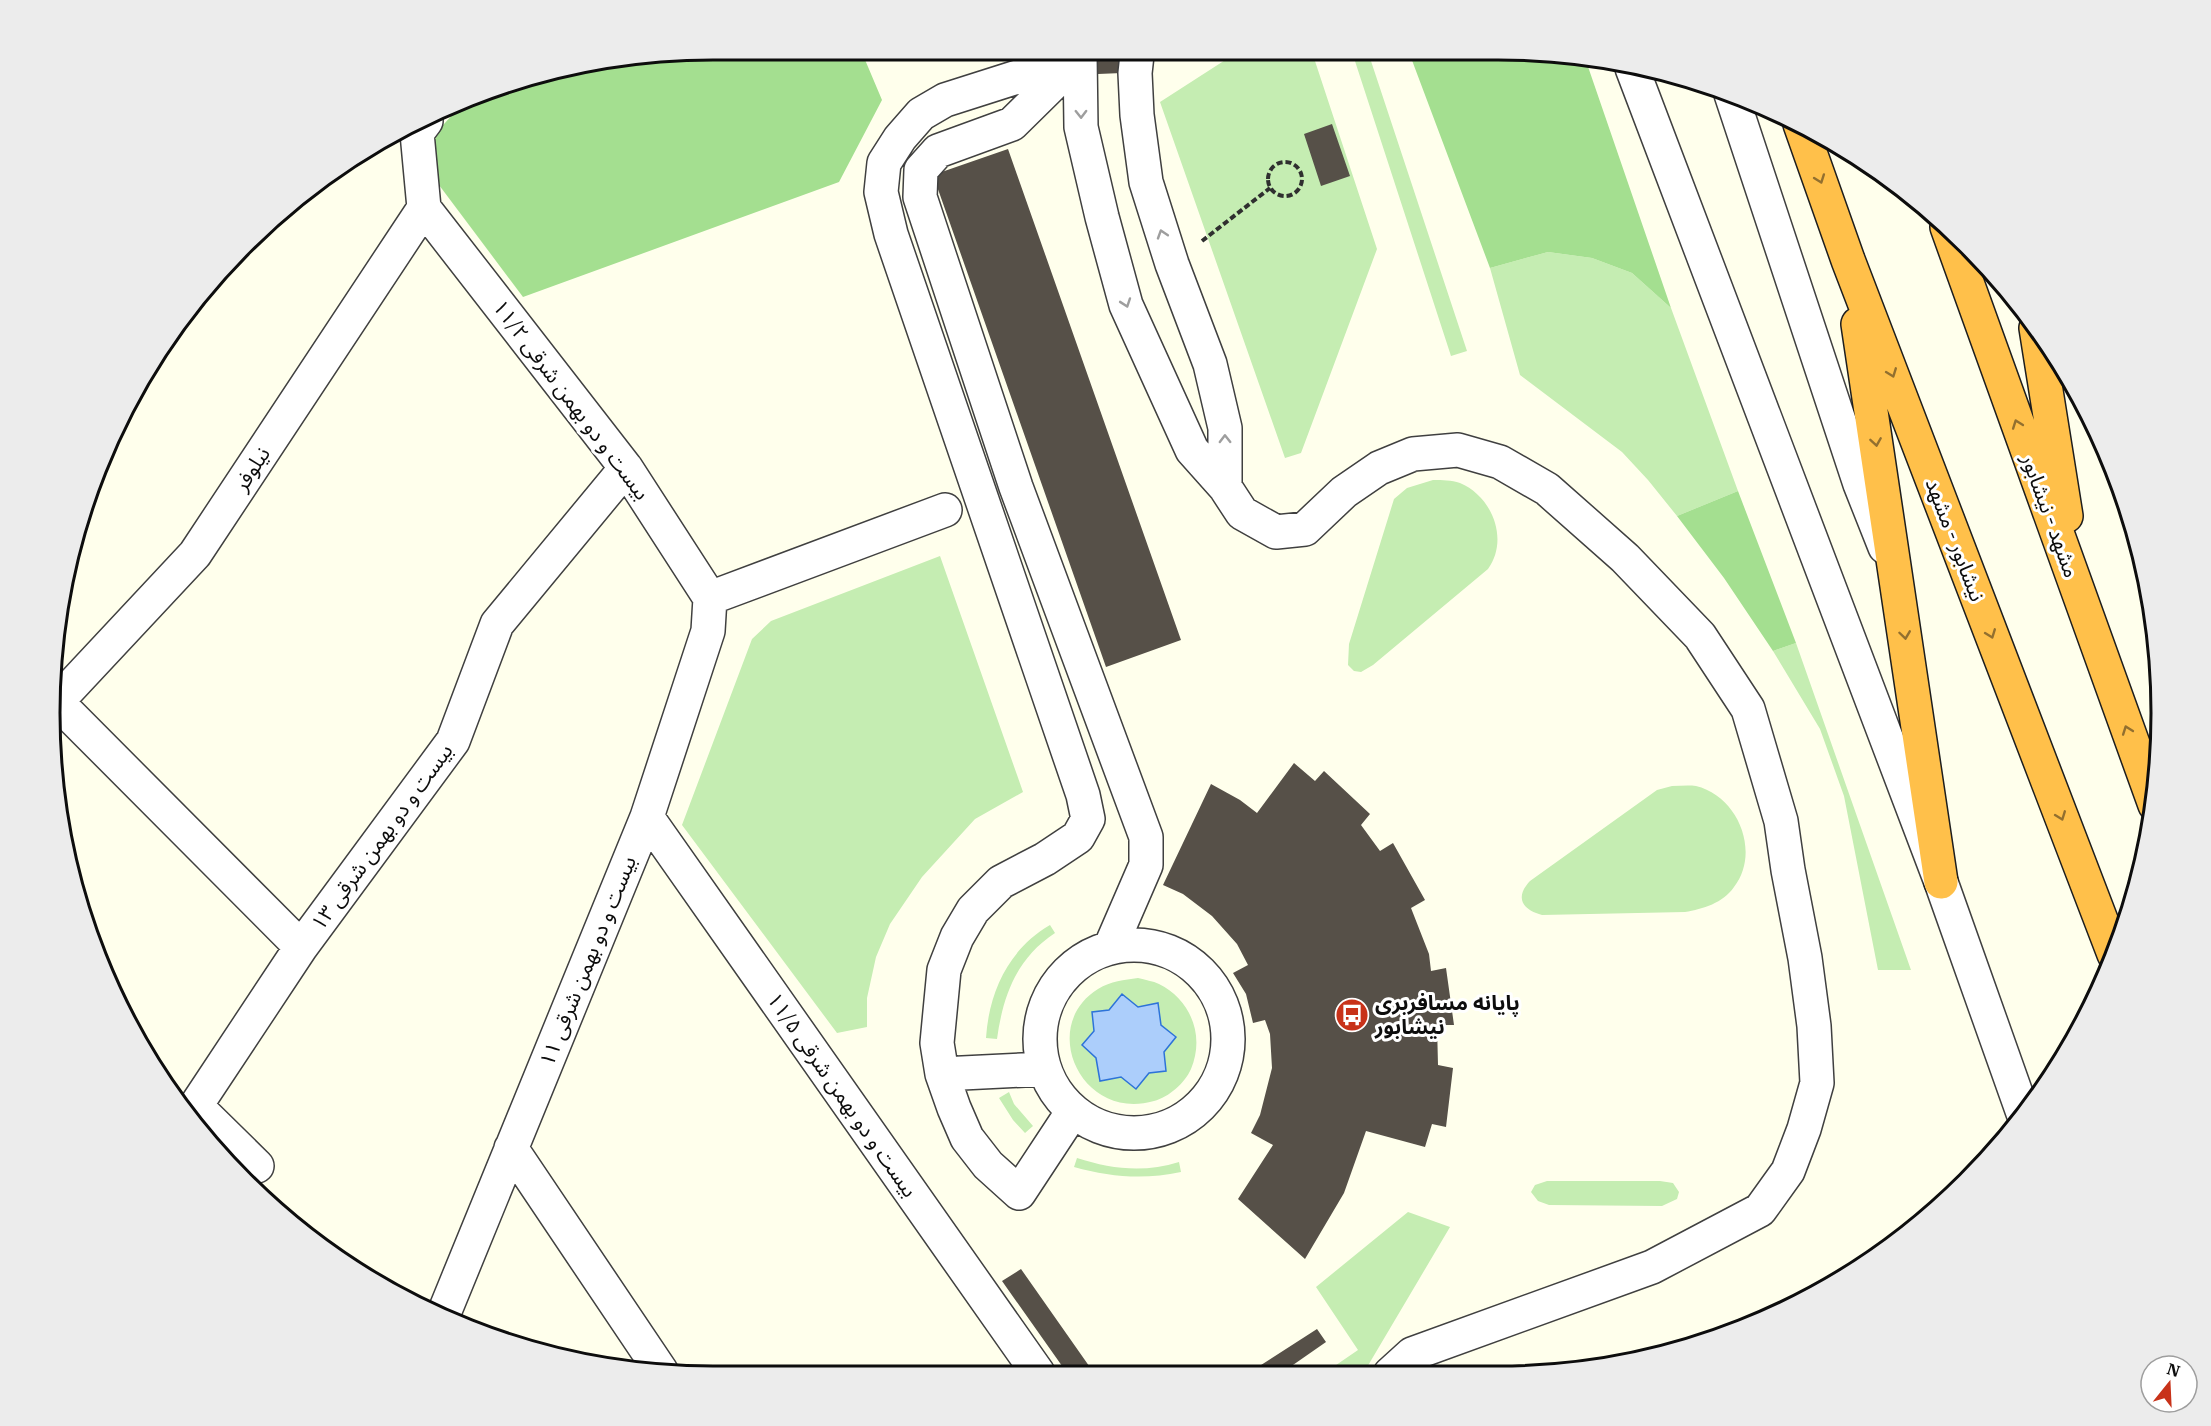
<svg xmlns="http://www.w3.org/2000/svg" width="2211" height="1426" viewBox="0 0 2211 1426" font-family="'IBM Plex Serif','Noto Sans Arabic',serif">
<rect width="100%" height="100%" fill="#ffffec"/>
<path fill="#c5edb2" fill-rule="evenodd" d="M1233 55H1313L1377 249 1301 453 1285 458 1160 102Z
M1353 55H1369L1467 351 1451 356Z
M1548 252 1592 258 1632 273 1671 308 1738 491 1677 516 1648 480 1622 452 1520 375 1490 268Z
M1433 480C1443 480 1451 480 1460 483 1493 497 1509 540 1488 569L1373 665 1361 672 1354 671 1348 665 1349 644 1394 499 1407 488Z
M940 556 1023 792 975 819 922 877 890 924 876 957 867 998V1027L837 1033 682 825 752 639 771 621Z
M1796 643 1911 970H1878L1844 796 1820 729 1773 651Z
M1672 786C1680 786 1688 785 1696 786 1738 796 1761 852 1734 887 1723 903 1703 909 1685 912L1542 915C1523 910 1514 898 1530 881L1657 790Z
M1050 925 1055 933C1017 958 1003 995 997 1039L986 1038C989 991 1009 949 1050 925Z
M1138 978C1145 980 1153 981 1159 984 1191 1000 1205 1036 1191 1069 1185 1083 1169 1097 1154 1101 1081 1122 1038 1026 1098 989 1111 981 1124 980 1138 978ZM1122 995 1137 1007 1082 1045Z
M1009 1092 1014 1104 1033 1126 1025 1133 1013 1120 999 1098Z
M1077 1158C1111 1169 1144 1173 1179 1162L1181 1172C1144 1180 1110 1177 1074 1167Z
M1547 1181H1660L1673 1183 1679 1192 1677 1199 1662 1206 1549 1205 1538 1201 1531 1192 1535 1185Z
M1408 1212 1450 1227 1363 1374H1323L1358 1350 1316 1287Z"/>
<path fill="#a4df90" d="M626 55H863L882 100 839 182 523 297 436 181 434 135 464 102 500 85Z
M1410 55H1584L1671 308 1632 273 1592 258 1548 252 1490 268Z
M1738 491 1796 643 1773 651 1724 578 1677 516Z"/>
<path fill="#accefb" stroke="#2d73d9" stroke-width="1.5" d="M1122 994 1138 1007 1158 1003 1161 1025 1176 1037 1164 1052 1166 1071 1149 1073 1136 1089 1121 1077 1100 1081 1096 1058 1082 1045 1094 1031 1092 1012 1109 1010Z"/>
<path fill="#565048" d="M1097 55H1121L1122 73 1098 74Z
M1332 124 1350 176 1321 186 1304 134Z
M1008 149 1181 640 1106 667 933 175Z
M1294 763 1315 781 1324 771 1370 814 1361 825 1380 851 1393 843 1425 900 1411 908 1429 954 1431 971 1446 968 1454 1025H1437L1438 1065 1453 1068 1446 1127 1432 1124 1425 1147 1366 1131 1344 1193 1305 1259 1238 1199 1273 1145 1251 1133 1260 1115 1272 1068 1270 1034 1265 1020 1253 1023 1246 994 1233 973 1248 965 1237 944 1212 916 1183 894 1163 885 1211 784 1240 800 1257 813Z
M1021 1269 1094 1373H1067L1002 1281Z
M1317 1329 1326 1342 1280 1374H1247Z"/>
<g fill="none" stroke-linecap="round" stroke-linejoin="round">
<defs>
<path id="minor" d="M1080 55 1081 127 1102 217 1126 305 1192 450 1225 487V428L1210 364 1172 264 1146 182 1137 115 1135 73 1137 55
M1077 60 1012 124 938 151 921 170 920 197 1016 487 1146 837V865L1110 948
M1632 68 1941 882 2023 1113
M1731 94 1860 484 1885 547
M424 208 626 468 710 598
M424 208 417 133 426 121
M1225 487 1242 513 1276 532 1305 529 1344 492 1379 468 1413 454 1458 450 1500 462 1547 489 1625 558 1700 636 1748 709 1781 821 1788 870 1805 958 1814 1026 1817 1083 1804 1129 1788 1171 1760 1210 1652 1267 1412 1354 1390 1374
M710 598 945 510
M57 702 301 947
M51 708 195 554 424 208
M647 817 1038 1373
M1040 1039a94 94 0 1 1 188 0a94 94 0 1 1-188 0Z
M942 1074 1044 1069
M196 1106 257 1166
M1073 1111 1019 1193 988 1165 967 1138 954 1108 942 1074 937 1043 944 970 957 937 973 910 1001 882 1045 859 1078 837 1088 819 1083 795 891 234 881 192 884 163 900 138 921 114 945 100 1080 57
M189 1116 301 947 453 741 497 624 626 468
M511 1148 661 1371
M442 1318 647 817 708 631 710 598"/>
<path id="highway" d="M1800 124 1848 260 2114 954
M1947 227 2155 805
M1858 324 1941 882
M2036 328 2066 516"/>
</defs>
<use href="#minor" stroke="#404040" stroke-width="36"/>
<use href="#highway" stroke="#1e1e1e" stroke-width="36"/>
<path stroke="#2f2f2f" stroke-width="4" stroke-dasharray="6 3" stroke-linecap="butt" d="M1268 179a17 17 0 1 1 34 0a17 17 0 1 1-34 0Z
M1202 241 1270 188"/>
<use href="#minor" stroke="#fff" stroke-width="33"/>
<use href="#highway" stroke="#ffc04a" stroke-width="33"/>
</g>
<defs><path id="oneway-chevron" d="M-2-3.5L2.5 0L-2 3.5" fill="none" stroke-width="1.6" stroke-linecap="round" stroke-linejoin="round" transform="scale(1.5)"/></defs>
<g stroke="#9e9e9e">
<use href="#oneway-chevron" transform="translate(1081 114) rotate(89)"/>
<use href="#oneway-chevron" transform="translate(1162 234) rotate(-108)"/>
<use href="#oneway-chevron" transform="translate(1126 303) rotate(71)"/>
<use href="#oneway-chevron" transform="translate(1225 439) rotate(-91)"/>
</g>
<g stroke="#926f2f">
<use href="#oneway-chevron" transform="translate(1820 179) rotate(70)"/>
<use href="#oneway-chevron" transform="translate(1892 373) rotate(69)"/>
<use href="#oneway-chevron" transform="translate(2017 424) rotate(-110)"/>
<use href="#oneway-chevron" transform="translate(1876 442) rotate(81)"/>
<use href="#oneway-chevron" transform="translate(1991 634) rotate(69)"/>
<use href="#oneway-chevron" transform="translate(1905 635) rotate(82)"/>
<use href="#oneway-chevron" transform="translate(2127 730) rotate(-110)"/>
<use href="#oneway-chevron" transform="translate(2061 816) rotate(69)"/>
</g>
<defs>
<symbol id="bus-disc" viewBox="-11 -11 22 22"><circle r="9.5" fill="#c83219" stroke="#fff"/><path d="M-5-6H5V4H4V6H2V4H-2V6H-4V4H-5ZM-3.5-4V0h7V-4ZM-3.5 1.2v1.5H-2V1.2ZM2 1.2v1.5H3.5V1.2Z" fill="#fff"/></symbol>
</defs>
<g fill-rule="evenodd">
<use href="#bus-disc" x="1333" y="996" width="38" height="38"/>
</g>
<g text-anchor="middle" stroke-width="6" stroke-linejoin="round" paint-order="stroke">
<g font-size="21" fill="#0d0d0d" stroke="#fff">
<text transform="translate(571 400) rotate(53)" y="7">بیست و دو بهمن شرقی ۱۱/۲</text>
<text transform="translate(252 469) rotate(-57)" y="7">نیلوفر</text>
<text transform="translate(2050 516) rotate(70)" y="7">مشهد - نیشابور</text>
<text transform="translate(1955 540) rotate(69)" y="7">نیشابور - مشهد</text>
<text transform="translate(382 837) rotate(-54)" y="7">بیست و دو بهمن شرقی ۱۳</text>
<text transform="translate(588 961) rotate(-68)" y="7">بیست و دو بهمن شرقی ۱۱</text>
<text transform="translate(842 1095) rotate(55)" y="7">بیست و دو بهمن شرقی ۱۱/۵</text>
</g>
<g font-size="21" font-weight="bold" fill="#0d0d0d" stroke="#fff" text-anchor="start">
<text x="1375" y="1010">پایانه مسافربری<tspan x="1375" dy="24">نیشابور</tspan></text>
</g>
</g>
<path d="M0 0H2211V1426H0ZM713 60H1498A653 653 0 0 1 2151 713V713A653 653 0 0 1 1498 1366H713A653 653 0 0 1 60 713V713A653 653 0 0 1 713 60Z" fill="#ececec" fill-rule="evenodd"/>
<path fill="none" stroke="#0d0d0d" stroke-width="3" d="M713 60H1498A653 653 0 0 1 2151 713V713A653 653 0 0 1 1498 1366H713A653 653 0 0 1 60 713V713A653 653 0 0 1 713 60Z"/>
<g transform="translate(2169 1384) rotate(18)"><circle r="28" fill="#ffffff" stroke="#9e9e9e" stroke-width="1.5"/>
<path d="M0-4.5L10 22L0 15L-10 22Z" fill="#c83219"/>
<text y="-9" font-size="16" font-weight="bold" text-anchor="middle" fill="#0d0d0d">N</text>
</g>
</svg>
